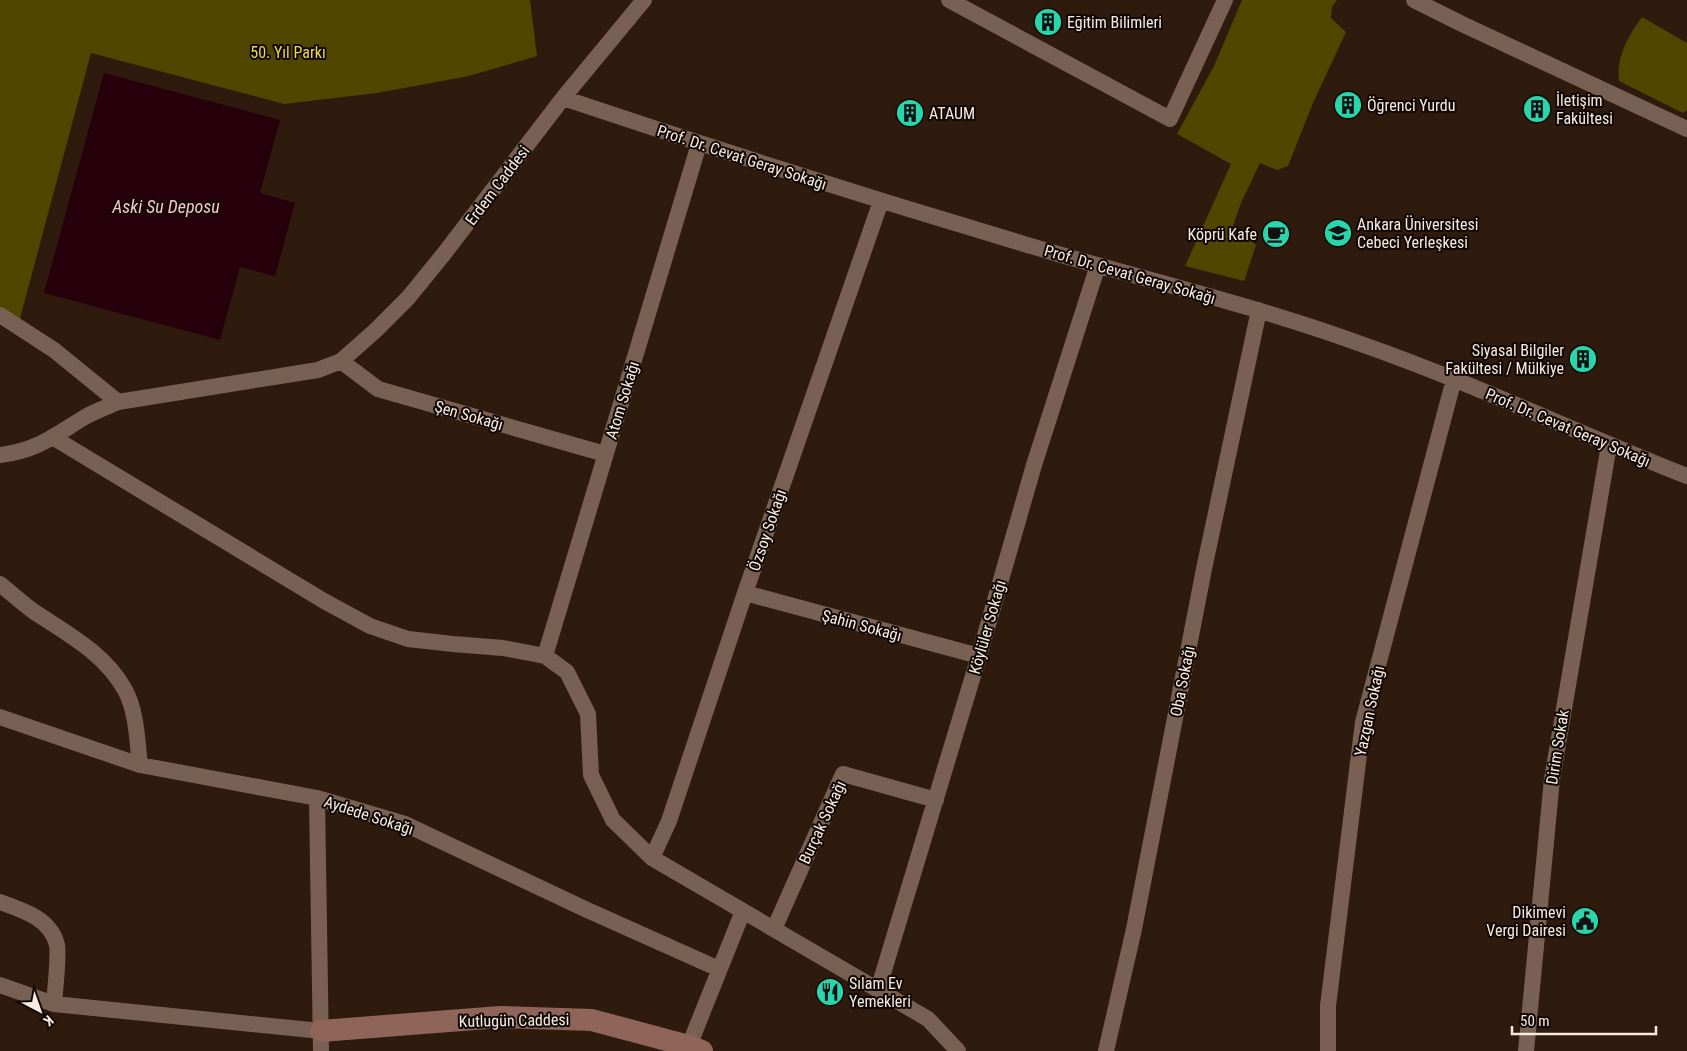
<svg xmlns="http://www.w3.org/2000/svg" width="1687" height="1051" viewBox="0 0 1687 1051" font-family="'Roboto Condensed',sans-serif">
<rect width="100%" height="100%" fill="#2e1b0e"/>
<path fill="#504600" d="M0 0H530L537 56 469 76 377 93 284 104 91 53 18 326 0 315Z
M1242 0H1337L1332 7 1331 18 1346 32 1313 103 1288 166 1277 170 1260 163 1241 203 1233 226 1256 245 1244 281 1185 266 1231 164 1177 134 1214 66Z
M1642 17 1687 43V110L1683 113 1619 81C1616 57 1628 36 1642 17Z"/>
<path fill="#26000b" d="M104 73 280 120 260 193 295 203 275 276 240 267 220 340 44 293Z"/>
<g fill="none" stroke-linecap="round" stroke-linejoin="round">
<path stroke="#786153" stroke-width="16" d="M949 0 1170 119 1225 0
M1414 0 1462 24 1687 129
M563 98C727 153 892 205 1058 254 1159 283 1262 308 1361 344 1472 383 1578 433 1687 476
M0 315 54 350 118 402
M341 361 378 389 605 454
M54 438 324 601 370 626 408 639 453 644 503 648 545 656 567 672 588 714 591 775 613 820 652 858 928 1019 958 1051
M0 455C37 451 55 435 85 417 95 411 107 407 118 402L318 370 341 361 376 330 408 298 443 255 563 98 644 0
M0 584C11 593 22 603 33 611 66 633 105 653 125 690 137 712 137 741 140 765
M745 593 979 656
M545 656 699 144
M0 717 140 765 317 798 405 824 585 909 719 969
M317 798 321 1051
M652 858 669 821 745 593 881 201
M0 902C23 910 51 919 57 945 59 957 55 990 54 1004
M774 929 843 774 936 800
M0 985 54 1004 321 1031
M878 990 979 656 1034 465 1098 265
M689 1046 743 911
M1106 1051 1134 929 1204 569 1259 310
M1328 1051V1006L1363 722 1454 379
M1526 1051 1552 779 1609 445"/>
<path stroke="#8e6558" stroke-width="22" d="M321 1031 500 1017 592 1020 689 1046 702 1051"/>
</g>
<defs>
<symbol id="building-disc" viewBox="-11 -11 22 22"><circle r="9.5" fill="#2bd5ac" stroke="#100804"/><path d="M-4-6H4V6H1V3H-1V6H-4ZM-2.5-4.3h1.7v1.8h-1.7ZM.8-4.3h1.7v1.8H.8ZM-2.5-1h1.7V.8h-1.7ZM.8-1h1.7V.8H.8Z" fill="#111"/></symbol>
<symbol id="university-disc" viewBox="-11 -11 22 22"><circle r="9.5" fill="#2bd5ac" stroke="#100804"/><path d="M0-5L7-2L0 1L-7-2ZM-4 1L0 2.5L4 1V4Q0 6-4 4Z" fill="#111"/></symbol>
<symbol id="cafe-disc" viewBox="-11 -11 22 22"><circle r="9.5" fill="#2bd5ac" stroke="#100804"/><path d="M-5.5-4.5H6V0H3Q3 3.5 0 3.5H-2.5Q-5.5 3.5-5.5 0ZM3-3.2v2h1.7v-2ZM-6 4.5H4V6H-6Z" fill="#111"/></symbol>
<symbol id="civic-disc" viewBox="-11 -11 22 22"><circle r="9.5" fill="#2bd5ac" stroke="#100804"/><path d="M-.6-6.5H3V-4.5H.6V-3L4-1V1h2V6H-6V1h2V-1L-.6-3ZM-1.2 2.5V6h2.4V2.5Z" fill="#111"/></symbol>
<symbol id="restaurant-disc" viewBox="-11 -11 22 22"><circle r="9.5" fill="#2bd5ac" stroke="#100804"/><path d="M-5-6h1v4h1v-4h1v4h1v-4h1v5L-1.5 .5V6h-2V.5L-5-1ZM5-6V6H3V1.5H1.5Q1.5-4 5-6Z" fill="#111"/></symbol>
</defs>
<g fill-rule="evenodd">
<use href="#building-disc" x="1032" y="6" width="32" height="32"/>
<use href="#building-disc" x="1332" y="89" width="32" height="32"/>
<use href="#building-disc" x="1521" y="93" width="32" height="32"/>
<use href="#building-disc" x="894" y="97" width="32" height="32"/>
<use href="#university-disc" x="1322" y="217" width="32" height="32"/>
<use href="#cafe-disc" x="1260" y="218" width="32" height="32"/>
<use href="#building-disc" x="1567" y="343" width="32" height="32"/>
<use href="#civic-disc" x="1569" y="905" width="32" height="32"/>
<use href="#restaurant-disc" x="814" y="976" width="32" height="32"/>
</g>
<g text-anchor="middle" stroke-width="4" stroke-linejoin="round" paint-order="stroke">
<g font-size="16" fill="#f8eae2" stroke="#100804" text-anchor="start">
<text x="1067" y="28">Eğitim Bilimleri</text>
<text x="1556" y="106">İletişim<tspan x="1556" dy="18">Fakültesi</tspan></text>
<text x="1367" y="111">Öğrenci Yurdu</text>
<text x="929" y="119">ATAUM</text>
<text x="1357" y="230">Ankara Üniversitesi<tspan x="1357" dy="18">Cebeci Yerleşkesi</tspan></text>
<text x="1257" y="240" text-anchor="end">Köprü Kafe</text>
<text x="1564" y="356" text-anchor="end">Siyasal Bilgiler<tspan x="1564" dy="18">Fakültesi / Mülkiye</tspan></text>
<text x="1566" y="918" text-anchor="end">Dikimevi<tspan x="1566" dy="18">Vergi Dairesi</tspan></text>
<text x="849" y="989">Sılam Ev<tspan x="849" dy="18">Yemekleri</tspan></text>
</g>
<g font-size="16" fill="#efd94e" stroke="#100804">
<text x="288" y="58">50. Yıl Parkı</text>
</g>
<g font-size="16" fill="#f8eae2" stroke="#100804">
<text transform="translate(742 157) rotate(18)" y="6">Prof. Dr. Cevat Geray Sokağı</text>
<text transform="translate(497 185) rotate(-53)" y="6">Erdem Caddesi</text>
<text transform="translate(1130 274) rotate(16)" y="6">Prof. Dr. Cevat Geray Sokağı</text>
<text transform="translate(622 400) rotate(-73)" y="6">Atom Sokağı</text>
<text transform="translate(469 415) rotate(16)" y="6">Şen Sokağı</text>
<text transform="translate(1568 427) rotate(23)" y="6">Prof. Dr. Cevat Geray Sokağı</text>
<text transform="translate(767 530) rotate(-71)" y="6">Özsoy Sokağı</text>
<text transform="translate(862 625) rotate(15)" y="6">Şahin Sokağı</text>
<text transform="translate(987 627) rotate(-74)" y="6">Köylüler Sokağı</text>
<text transform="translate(1182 681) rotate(-79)" y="6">Oba Sokağı</text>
<text transform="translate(1369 711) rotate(-78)" y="6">Yazgan Sokağı</text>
<text transform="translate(1557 747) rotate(-81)" y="6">Dirim Sokak</text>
<text transform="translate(369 815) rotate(18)" y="6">Aydede Sokağı</text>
<text transform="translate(822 822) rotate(-65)" y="6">Burçak Sokağı</text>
<text transform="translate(514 1020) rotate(-1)" y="6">Kutlugün Caddesi</text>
</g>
<g font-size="18" font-style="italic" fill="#f8c3cd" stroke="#100804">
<text x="166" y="213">Aski Su Deposu</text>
</g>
</g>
<g transform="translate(40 1011) rotate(139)" stroke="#100804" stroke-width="4" paint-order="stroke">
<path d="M0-4L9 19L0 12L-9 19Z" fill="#f8eae2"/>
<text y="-8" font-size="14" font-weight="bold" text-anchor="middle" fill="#f8eae2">K</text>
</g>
<path d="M1512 1026v8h144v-8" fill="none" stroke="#f8eae2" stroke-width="2.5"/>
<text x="1520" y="1026" font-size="15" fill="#f8eae2" stroke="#100804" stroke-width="4" paint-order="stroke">50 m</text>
</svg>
